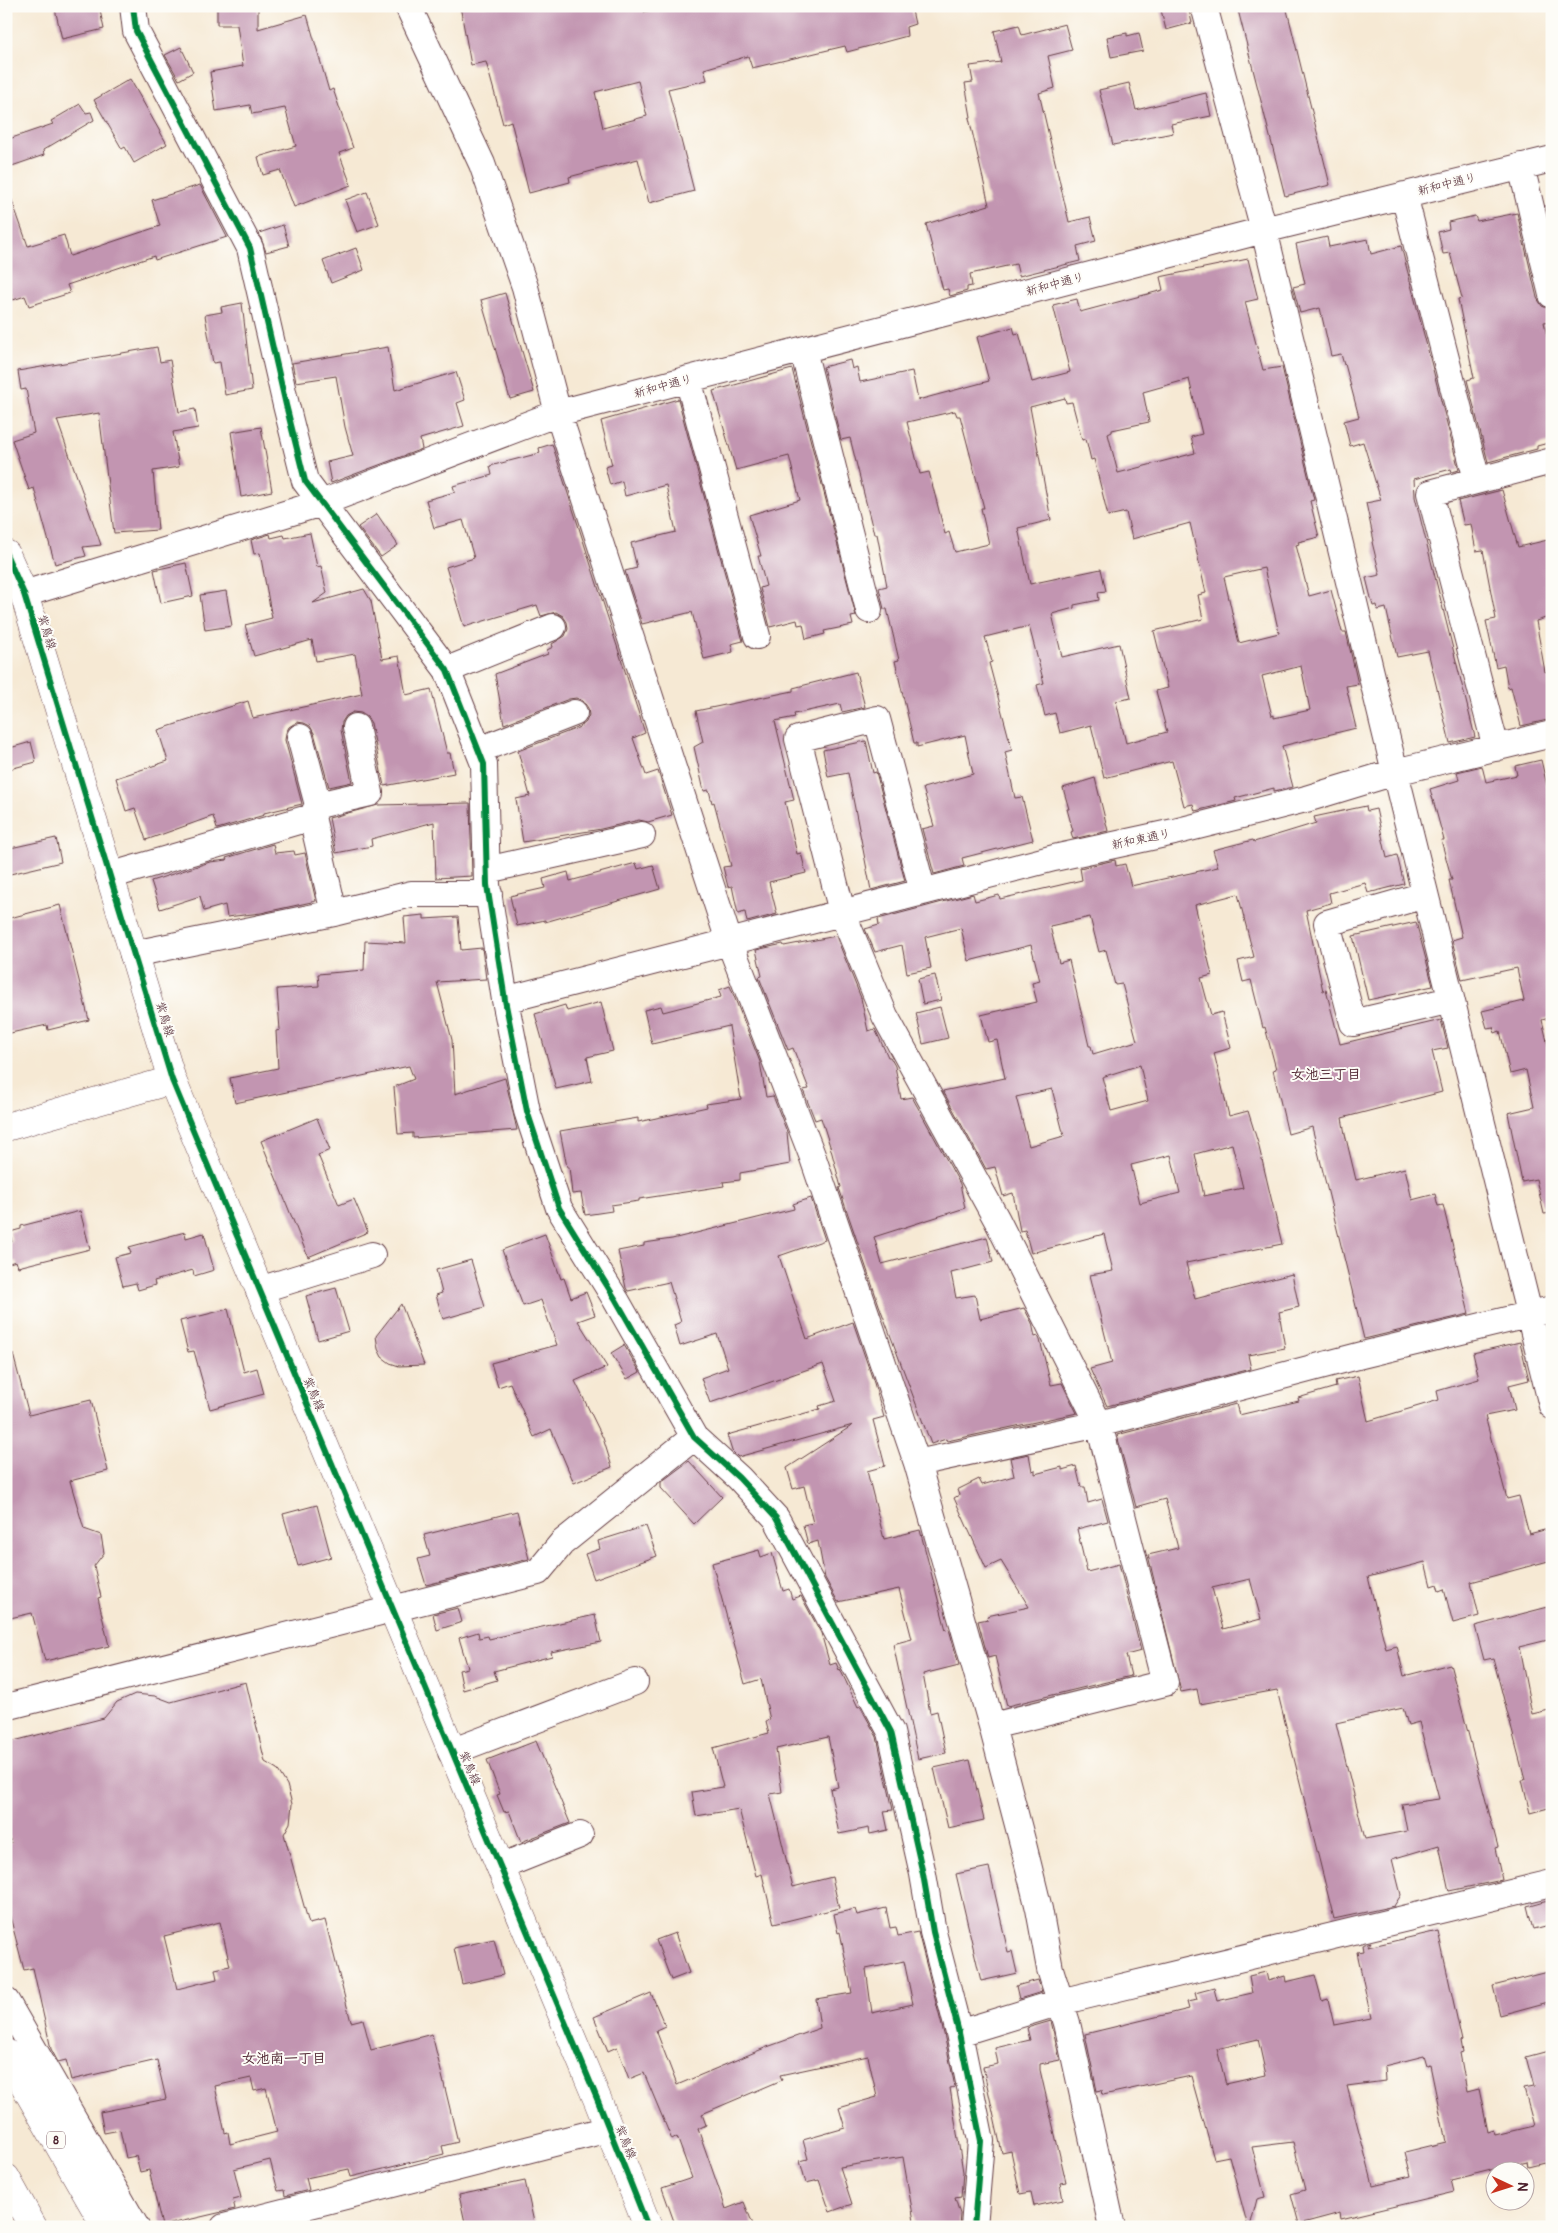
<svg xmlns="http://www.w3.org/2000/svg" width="1558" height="2233" viewBox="0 0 1558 2233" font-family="Pangolin,'Klee One',sans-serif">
<rect width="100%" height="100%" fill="#fdfcf7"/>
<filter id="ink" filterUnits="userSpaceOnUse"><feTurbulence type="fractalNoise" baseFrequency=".02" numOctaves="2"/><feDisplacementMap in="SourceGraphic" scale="10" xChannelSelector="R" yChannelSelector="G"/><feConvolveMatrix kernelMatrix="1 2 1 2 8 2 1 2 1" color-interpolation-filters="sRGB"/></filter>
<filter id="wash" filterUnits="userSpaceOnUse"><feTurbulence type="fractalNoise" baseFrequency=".0096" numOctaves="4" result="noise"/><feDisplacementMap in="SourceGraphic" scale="20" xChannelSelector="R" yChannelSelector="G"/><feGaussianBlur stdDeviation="1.12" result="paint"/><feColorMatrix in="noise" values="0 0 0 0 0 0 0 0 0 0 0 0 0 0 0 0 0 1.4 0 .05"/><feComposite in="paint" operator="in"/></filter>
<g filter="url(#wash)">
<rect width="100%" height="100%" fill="#f6e9d4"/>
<g id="blocks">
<path fill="#c295b1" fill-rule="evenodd" d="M65 6H99L104 29 62 39 55 9Z
M217 6H258V29L307 15 329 91 333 89 353 148 339 153 351 185 294 207 280 170 263 175 258 157 296 146 285 108 252 114 250 105 216 111 210 72 243 66 237 25H217Z
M460 6H642L644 12 667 6H911L915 24 906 27 907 36 847 52 845 46 752 68 748 56 704 69 707 80 668 89 694 191 649 203 638 159 569 177 570 182 529 193 511 121 503 124 486 62 471 65ZM638 81 647 116 603 128 595 92Z
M1160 6H1188L1192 23 1166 30Z
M1237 6H1286L1330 185 1285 196Z
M1065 24 1072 50 1048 56 1055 88 1039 93 1069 222 1090 217 1096 241 1077 246 1080 261 1019 276 1016 264 970 274 972 286 967 287V291L950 296 948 289 943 290 926 224 989 205 969 118 971 117 965 83 973 82 970 66 1001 62 994 31 1019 25 1022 35Z
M1127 33V36L1139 33 1143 51 1111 57 1107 37Z
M181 47 193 72 179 80 165 55Z
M130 79 167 144 134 163 125 147 122 149 94 100Z
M1129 83 1136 110 1206 93 1211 116 1171 124 1173 133 1113 145 1099 90Z
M80 104 86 113 91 112 94 120 43 150 44 155 6 168V140L53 124 51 121Z
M200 185 227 237 155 260 154 256 67 285 70 293 29 306 25 296 13 300 6 278V192H9L28 246 64 235 70 256 160 226 152 200Z
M367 192 379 224 357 232 345 200Z
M1552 206V230L1546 207Z
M1517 213 1537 298 1542 306 1552 310V321L1544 322 1552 360V442L1537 446V449L1488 462 1467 380 1474 378 1458 299 1462 298 1450 253 1443 254 1438 232 1449 229 1448 222 1475 216 1477 221Z
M283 225 289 246 266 252 259 233Z
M1327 237 1329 247 1368 239 1371 254 1401 246 1459 470 1452 472 1451 469 1414 479 1415 497 1475 737 1450 743 1428 651 1397 657 1386 608 1378 610 1377 605 1373 606 1366 578 1380 575 1372 542 1374 541 1366 503 1381 500 1363 442 1350 446 1344 421 1359 417 1345 364 1344 365 1341 354 1331 356 1320 308 1300 313 1293 287 1305 284 1296 244Z
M356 248 364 270 331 283 323 261Z
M1248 259 1258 299 1245 302 1263 370 1282 367 1314 500 1310 501 1319 537 1298 542 1299 544 1296 545 1309 596 1331 590 1342 632H1346L1358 684 1346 686 1356 728 1282 746 1293 787 1274 791V788L1235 798 1236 801 1195 811 1193 804 1184 806 1172 761 1104 778 1091 725 1060 733 1055 713 1045 716 1037 685 1044 683 1029 626 985 637 992 662 989 663 1012 750 1005 752 1015 798 1022 797 1033 840 962 858 964 866 934 874 922 829 934 826 923 788 973 774 965 735 917 747V743H914L895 661 899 660 887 609H884L879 588 887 586 877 534H874L850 438 841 440 823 367 850 360 852 369 857 367 860 382 912 371 918 400 989 381 977 337 1013 327 1015 334 1019 333 1032 382 1070 372 1053 305 1077 299 1080 312 1163 290 1160 277ZM1189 379 1202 434 1191 437 1195 453 1118 473 1108 434 1112 432V430L1149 422 1143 392ZM1065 398 1066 403 1072 402 1082 440 1086 439 1091 460 1094 459 1108 516 1126 512 1132 539 1190 523 1206 593 1198 595 1203 619 1154 631 1168 688 1156 691 1167 732 1126 743 1116 701 1131 698 1119 644 1062 657 1052 614 1074 608V605L1099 600 1098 592 1106 591 1101 569 1030 584 1018 528 1051 520 1030 407ZM955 411 957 416H960L984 508H981L989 544 955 552 949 532 945 534 929 472 920 474 907 422ZM1264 568 1279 633 1239 643 1224 577ZM1301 666 1310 710 1274 718V715L1272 716 1262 676Z
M505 293 534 392 510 399 481 300Z
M242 303 252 390 225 395 220 362 213 363 205 315 222 312 221 307Z
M157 347 160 362 170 360 179 412 195 409 198 428 173 432 179 467 153 471 158 530 114 533 99 413 57 420 101 545 83 547 86 556 55 564 34 488 29 490 12 440 34 433 26 389 21 390 18 371Z
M388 347 395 390 456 372 465 400 457 403 464 426 420 439 422 449 331 483 327 462 353 456 345 427 336 376 296 382 292 363Z
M792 369 856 616 851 617 853 625 824 631 825 634 806 639 803 624 798 625 797 620 770 627 760 588 766 586 758 556H761L749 515 800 500 789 456 736 470 713 391Z
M678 399 743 641 731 644 733 652 704 659 692 612 642 624 625 571 637 568 631 543 676 532 666 485 625 496 622 481 610 485 605 467 612 465 601 421Z
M261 427 272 491 241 497 231 432Z
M552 444 645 733 633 738 646 775 658 771 672 815 648 822 639 820 601 829 523 842 516 799 530 796 518 751 580 727 586 722 589 715 588 708 583 701 576 698 569 699 504 724 495 674 548 654 547 650 553 647 552 644 565 636 568 629 567 622 563 616 556 612 541 616 537 605 464 627 446 567 474 558 463 520 434 528 426 500 455 492 453 486 492 475 490 466 540 453 539 448Z
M1502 490 1518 547 1552 539V616L1536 621 1545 672 1548 671 1552 690V719L1521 726 1511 687 1508 688 1504 665 1496 667 1486 621 1496 619 1483 550 1476 551 1471 524 1464 525 1458 501Z
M377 514 398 545 381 557 358 527Z
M310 533 317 567 321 566 327 593 313 603 364 589 371 601 382 659 399 656 406 695 431 689 447 753H450L454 773 384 786 371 723 367 717 361 713 353 712 346 716 342 722 341 730 352 782 329 787 314 733 310 726 304 723 297 722 289 727 286 733 285 740 302 804 264 813V815L217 829 213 816 146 840 135 808 126 811 116 778 168 761 158 730 248 701 253 718 362 694 355 654 316 661 312 640 254 656 245 625 272 618 260 553 254 554 251 540 270 534 271 538 284 535 285 538Z
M186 563 193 596 161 603 154 570Z
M226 591 232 626 205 630 200 595Z
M856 672 865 707 842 712 840 704 794 714 795 717 775 721 794 800 785 802 797 854 801 853 806 873 769 882 777 914 747 922 745 912 738 914 732 886 728 887 723 867 731 866 714 802 712 803 709 790 704 791 694 747 703 742 696 711 793 691V688Z
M866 741 873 773 876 772 905 881 871 890 848 773 828 777 823 750Z
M31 742 36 762 6 770V749Z
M1541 760 1552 807V1017L1542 1020 1552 1063V1213L1544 1214 1536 1179 1522 1182 1508 1113 1534 1107 1526 1070 1510 1074 1500 1031 1495 1033 1493 1027 1487 1028 1482 1011 1524 1001 1517 968 1462 980 1452 940 1462 937 1449 880H1452L1441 840H1444L1430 789 1459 780 1457 772 1482 766 1486 782 1517 775 1515 766Z
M1095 778 1108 831 1073 839 1071 832 1073 831 1067 809H1069L1063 788Z
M470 803 472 876 436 878 434 822 371 839 372 846 336 853 329 818 378 805Z
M1366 806 1367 811 1376 809 1387 858 1397 855 1404 884 1368 893 1365 883 1329 893 1331 903 1306 910 1323 991 1326 990 1340 1044 1441 1020 1448 1048 1432 1051 1442 1092 1342 1118 1345 1134 1356 1180 1405 1168 1412 1200 1435 1194 1438 1206 1443 1205 1469 1314 1364 1339 1312 1127 1288 1134 1273 1070 1276 1069 1265 1027 1263 1028 1251 980 1243 982 1238 961 1254 957 1238 894 1195 905 1212 975 1201 978 1211 1015 1222 1012 1231 1048 1214 1053 1229 1116 1248 1111 1258 1143 1282 1244 1186 1263 1195 1299 1292 1274 1299 1307 1279 1312 1285 1348 1248 1355 1251 1369 1107 1406 1090 1369 1112 1363 1090 1275 1113 1271 1104 1234 1031 1253 1025 1230 1020 1231 1013 1193 1003 1196 995 1167 986 1169 943 1091 1005 1078 997 1040 988 1042 981 1015 1037 1002 1032 983 1040 981 1031 945 969 961 961 928 925 937 931 968 907 973 902 945 875 952 865 929 879 925 878 919 973 894 975 901 999 895 1000 899 1082 880 1080 868 1115 860 1116 866 1125 864 1131 886 1218 867 1213 850 1253 840 1254 842 1316 823 1314 817ZM1090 917 1099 952 1106 950 1115 985 1122 984 1137 1041 1093 1054 1091 1046H1089L1069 960 1059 963 1050 926ZM1140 1065 1148 1101 1111 1111 1102 1077ZM1052 1089 1064 1136 1029 1146 1016 1097ZM1232 1144 1243 1188 1204 1196 1195 1154ZM1171 1155 1180 1193 1140 1203 1131 1165Z
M56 838 61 862 6 875V849Z
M273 844 275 853 294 851 295 855 305 853 316 901 261 913 227 917 225 905 204 911 200 896 160 909 151 881 210 862 227 860 226 858Z
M636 863 638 869 653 865 660 889 545 922V920L517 926 510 896 545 888 543 879 568 872 570 881Z
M60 905 89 1020 48 1030 47 1025 6 1034V919Z
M424 915V919L458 917 461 950 482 948 486 979 437 982 452 1040 455 1094 505 1078 517 1130 413 1138V1133L398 1134 394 1087 414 1079 409 1066 235 1103 230 1078 278 1068 276 1031 280 1030 277 989 319 986 318 974 364 970 365 941 406 943 404 917Z
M1416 922 1433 986 1368 1000 1353 936Z
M836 936 861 998 868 1031 875 1029 888 1057H890L895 1066 901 1099 912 1097 960 1184 965 1208 874 1237 882 1264 987 1237 993 1262 951 1273 956 1298 975 1295 980 1319 1024 1308 1032 1323 1035 1337 1038 1336 1040 1340 1051 1385 1062 1383 1077 1413 947 1441 946 1439 931 1444 879 1305 839 1188 841 1187 830 1146 821 1118 815 1120 803 1090 809 1089 793 1048 788 1050 759 977 762 976 756 950 783 944 784 946Z
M935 975 941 1000 923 1004 918 979Z
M730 986 760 1062 766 1097 773 1096 787 1132 790 1164 740 1173V1180L723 1182 724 1186 639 1199V1201L611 1205 612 1211 585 1215 581 1193 572 1194 569 1167H567L560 1131 638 1118V1122L707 1107 706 1104 741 1099 729 1026 652 1044 644 1010 661 1006 663 1012 721 997 719 990Z
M601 1002 613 1051 587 1057 592 1081 556 1089 535 1014 565 1005 567 1011Z
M940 1007 948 1038 923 1044 916 1013Z
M317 1118 330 1150 318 1155 339 1205 354 1199 368 1232 308 1257 261 1141Z
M811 1198 825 1240 779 1256 807 1339 853 1322 874 1383 884 1417 873 1420 885 1466 867 1471 884 1539 920 1530 946 1630 949 1629 959 1665 923 1674 930 1713 937 1711 946 1753 918 1759 893 1644 912 1639 899 1589 838 1602 825 1578 818 1541 808 1544 803 1525 813 1523 804 1486 793 1489 787 1468 853 1425 738 1457 732 1451 727 1435 820 1409 819 1406 836 1401 823 1364 710 1403 701 1378 728 1368 717 1334 680 1346 674 1325 681 1322 669 1282 628 1291 626 1288 618 1251 644 1246V1243L672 1239 794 1209 793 1204Z
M80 1211 90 1249 18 1267 16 1261 9 1263 6 1244 12 1242 10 1232 21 1229V1226Z
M185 1232 186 1238 204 1233 214 1270 194 1276 193 1270 154 1281 155 1285 138 1290 136 1283 123 1286 115 1257 131 1253 129 1247Z
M545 1234 561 1279 564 1278 571 1298 586 1292 595 1315 578 1321 607 1367 575 1381 603 1438 612 1467 574 1483 551 1429 534 1437 510 1383 498 1387 491 1363 557 1345 541 1300 523 1306 502 1250Z
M471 1260 485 1307 443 1319 436 1295 442 1293 436 1270Z
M336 1288 349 1331 318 1340 306 1296Z
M401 1304 412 1333 424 1365 399 1366 390 1363 382 1357 378 1349 376 1336Z
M228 1309 244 1372 257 1368 264 1394 210 1409 194 1351 188 1352 180 1321Z
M1520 1342 1529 1380 1509 1385 1515 1410 1485 1416 1507 1499 1519 1496 1529 1534 1552 1528V1560L1471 1582 1479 1616 1453 1623 1444 1589 1439 1591 1437 1584 1431 1586 1425 1562 1368 1577 1386 1649 1397 1646 1404 1676 1450 1664 1498 1847 1495 1848 1502 1880 1449 1891 1439 1845 1392 1859 1401 1895 1394 1906 1334 1919 1277 1690 1200 1704 1197 1689 1181 1692 1148 1555 1178 1548 1165 1499 1136 1507 1117 1435 1236 1404 1239 1415 1299 1401 1298 1398 1336 1387 1335 1381 1358 1376 1368 1421 1439 1400 1437 1391 1479 1379 1473 1353ZM1250 1579 1261 1619 1223 1629 1212 1588ZM1403 1708 1408 1725 1419 1722 1439 1799 1402 1804 1407 1831 1365 1839 1336 1723Z
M624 1345 640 1372 627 1379 611 1353Z
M13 1354 29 1415 91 1400 108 1471 70 1481 84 1529 101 1535 104 1553 94 1566 101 1597 98 1598 109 1646 45 1661 32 1613 6 1619V1355Z
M1029 1454 1032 1471 1035 1470V1474L1062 1467V1470L1076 1466 1081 1487H1085L1088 1503 1102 1499 1108 1521 1077 1529 1087 1572 1119 1564 1141 1651 1126 1655 1131 1676 1007 1706 995 1656 988 1658 978 1621 988 1619 987 1616 1029 1607 1001 1561 986 1568 954 1498 959 1495 957 1490 979 1479 982 1485 1014 1476 1010 1458Z
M689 1461 722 1497 694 1524 661 1488V1482Z
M317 1505 331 1557 298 1566 283 1514Z
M517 1511 529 1559 426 1585 418 1559 430 1556 424 1535Z
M646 1526 657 1556 594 1579 585 1554 600 1549 598 1541Z
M759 1550 761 1557 772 1553 783 1591 789 1589 792 1599 801 1596 821 1633 830 1665 836 1663 839 1670 840 1669 858 1707 860 1706 877 1737 893 1810 884 1811 888 1830 870 1834 869 1828 839 1834 830 1789 838 1787 828 1737 776 1749 782 1792 770 1794 793 1887 832 1877 839 1908 774 1924 762 1874 756 1876 739 1809 696 1816 692 1792 723 1787 713 1748 769 1733 766 1721 770 1720 761 1679 745 1684 712 1563Z
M1552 1606V1639L1519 1647 1532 1714 1549 1710 1552 1721V1807L1530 1813 1522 1780H1525L1493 1658 1484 1660 1475 1626Z
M458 1608 462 1622 437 1630 433 1614Z
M595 1615 601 1642 551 1652 552 1656 494 1671 497 1680 463 1690 459 1670 468 1668 459 1638 478 1632 479 1638 488 1636 489 1639Z
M246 1682 265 1762 277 1769 287 1785 292 1804 290 1823 284 1834 309 1924 325 1920 351 2022 363 2019 371 2050 432 2034 458 2142 442 2146 444 2154 351 2177 349 2169 306 2178 309 2190 285 2196 284 2190 278 2191 270 2160 234 2169 241 2198 233 2200 235 2209 162 2226 149 2170 140 2172 136 2156 126 2158 120 2130 104 2133 100 2112 166 2099 157 2060 71 2080 66 2060 58 2062 51 2049 33 1968 24 1970 6 1901V1844L11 1843 6 1826V1743L104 1718 117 1702 135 1694 155 1696 171 1702ZM220 1922 230 1966 215 1969 217 1979 177 1989 164 1936ZM251 2078 254 2091 266 2088 277 2132 230 2144 228 2132 225 2133 215 2086Z
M536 1741 570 1823 521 1842 509 1811 504 1812 497 1795 500 1794 487 1760Z
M970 1760 984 1820 948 1828 934 1768Z
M989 1867 1008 1952 1012 1951 1017 1973 981 1981 956 1874Z
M1552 1899V1925L1533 1930 1527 1906Z
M886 1908 890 1928 896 1927 898 1936 918 1932 944 2034 955 2087 950 2088 963 2172 961 2197 955 2198 960 2214 959 2227H915L903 2157 840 2167 852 2204 830 2212 819 2180 806 2183 800 2161 808 2159 803 2140 845 2128 839 2108 877 2097 868 2056 780 2075 782 2080 702 2114 706 2125 698 2129 726 2209 744 2202 754 2227H676L662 2188 692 2178 677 2137 672 2140 644 2073 629 2079 617 2047 608 2051 594 2017 651 1993 665 2026 656 2030 677 2085 767 2047 820 2028 816 1999 852 1993 840 1932 838 1933 834 1914 855 1909 857 1915ZM904 1961 913 2004 872 2013 866 1969Z
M1438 1931 1462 2041H1461L1463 2052 1460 2053 1467 2092 1479 2089 1488 2132 1494 2130 1496 2135 1534 2126 1524 2089 1534 2087 1526 2057 1552 2050V2168H1546L1544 2163 1528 2167 1527 2161 1451 2180 1454 2192 1341 2219 1340 2213 1299 2224 1291 2194 1305 2190 1293 2142 1252 2147 1265 2197 1257 2199 1250 2227H1248L1229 2156 1214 2159 1191 2076 1103 2095 1102 2090 1097 2091 1085 2034 1189 2009 1187 2002 1197 2000 1195 1993 1214 1988 1217 2001 1252 1993 1249 1976 1266 1972 1268 1981 1285 1976 1286 1982 1315 1975 1322 2001 1328 1999 1334 2025 1371 2018 1357 1952 1363 1951 1362 1945 1371 1942 1368 1947ZM1258 2039 1266 2075 1226 2084 1217 2049ZM1424 2056 1427 2066 1430 2065 1446 2142 1405 2152 1411 2176 1373 2185 1347 2086 1385 2081 1384 2066Z
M675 1933 689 1973 671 1980 656 1940Z
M494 1939 503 1975 462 1984 454 1948Z
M1552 1971V2001L1500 2015 1493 1986Z
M1038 1980 1042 1992 1019 1999 1016 1986Z
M1051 2021 1060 2060 1040 2064V2070L1066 2182 1060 2183 1063 2200 1034 2206 1031 2192 1020 2194 1011 2151 1002 2153 983 2067 998 2064 995 2048 1030 2040 1027 2028Z
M525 2181 535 2227H466L459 2195Z"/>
</g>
</g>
<g filter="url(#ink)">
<use href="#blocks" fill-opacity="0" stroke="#643d44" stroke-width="1"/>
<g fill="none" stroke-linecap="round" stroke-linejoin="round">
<defs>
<path id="minor" d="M133 6 136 31 250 248 286 405 305 481 447 670 484 764 487 885 505 1000 527 1111 559 1208 616 1300 694 1437 739 1478 776 1518 891 1732 923 1874 933 1932 959 2033 981 2141 974 2227
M408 6 482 164 525 287 558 413 729 941 812 1155 917 1463 992 1726 1023 1844 1039 1909 1050 1969 1067 2023 1112 2227
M1204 6 1264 230 1395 772 1552 1406
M1521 166 1552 295
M1404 195 1477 480
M803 350 869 610
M688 379 757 636
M24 594 321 503 558 413 1264 230 1552 159
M447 670 553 627
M300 737 318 805
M1496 748 1430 493 1552 461
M479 750 574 713
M312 817 318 805 370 793 356 727
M487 870 642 835
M109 876 312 817 334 913
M923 892 877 719 798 739 842 912 885 1016 997 1220 1099 1424 1165 1683 992 1726
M1425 895 1327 923 1353 1023 1451 1000
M133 954 334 913 411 894H489
M505 1000 1054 858 1174 832 1306 799 1395 772 1552 734
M259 1290 372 1255
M917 1463 1099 1424 1362 1355 1552 1309
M6 1707 538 1572 562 1543 694 1437
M451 1752 635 1682
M500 1867 580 1835
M6 2001 136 2227
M959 2033 1060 2002 1552 1883
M224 2227 609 2129"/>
<path id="tertiary" d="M6 554 24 594 172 1080 598 2101 648 2227
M6 1127 172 1080"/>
<path id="trunk" d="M6 2053 106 2227
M6 2178 33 2227"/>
</defs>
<use href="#minor" stroke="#643d44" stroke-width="28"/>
<use href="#tertiary" stroke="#643d44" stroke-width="29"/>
<use href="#trunk" stroke="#643d44" stroke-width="29"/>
<use href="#minor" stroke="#fff" stroke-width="26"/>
<use href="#tertiary" stroke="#fff" stroke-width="28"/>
<use href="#trunk" stroke="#fff" stroke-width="28"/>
<defs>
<path id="cycleway" d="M133 6 136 31 250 248 286 405 305 481 447 670 484 764 487 885 505 1000 527 1111 559 1208 616 1300 694 1437 739 1478 776 1518 891 1732 923 1874 933 1932 959 2033 981 2141 974 2227
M6 554 24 594 172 1080 598 2101 648 2227"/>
</defs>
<use href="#cycleway" stroke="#fdfcf7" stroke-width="9"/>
<use href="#cycleway" stroke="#00873e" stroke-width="6"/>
</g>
</g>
<g text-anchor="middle" stroke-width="4" stroke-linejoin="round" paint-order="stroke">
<rect fill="#fdfcf7" stroke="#806168" stroke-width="1" x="47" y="2131.5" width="18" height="17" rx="4"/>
<g font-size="11" font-weight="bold" fill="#4a1f2b">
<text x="56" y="2144">8</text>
</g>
<g font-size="12" fill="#4a1f2b" stroke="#fdfcf7">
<text transform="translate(1447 184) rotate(-14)" y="4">新和中通り</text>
<text transform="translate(1055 284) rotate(-15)" y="4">新和中通り</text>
<text transform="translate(663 386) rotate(-15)" y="4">新和中通り</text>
<text transform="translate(47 632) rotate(73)" y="4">紫鳥線</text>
<text transform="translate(1141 839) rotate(-12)" y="4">新和東通り</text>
<text transform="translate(165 1019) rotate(73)" y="4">紫鳥線</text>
<text transform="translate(314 1394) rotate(67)" y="4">紫鳥線</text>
<text transform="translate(470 1768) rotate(67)" y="4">紫鳥線</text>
<text transform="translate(626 2142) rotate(68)" y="4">紫鳥線</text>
</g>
<g font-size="14" font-weight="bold" fill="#4a1f2b" stroke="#fdfcf7">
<text x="1326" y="1079">女池三丁目</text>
<text x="284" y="2063">女池南一丁目</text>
</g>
</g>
<rect width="1558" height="2233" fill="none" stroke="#fdfcf7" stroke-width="25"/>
<g transform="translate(1510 2186) rotate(94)"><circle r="24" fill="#fdfcf7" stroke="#b5a4a5"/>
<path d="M0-4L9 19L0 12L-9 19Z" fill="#c8321e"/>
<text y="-8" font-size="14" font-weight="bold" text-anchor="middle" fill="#4a1f2b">N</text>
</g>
</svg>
